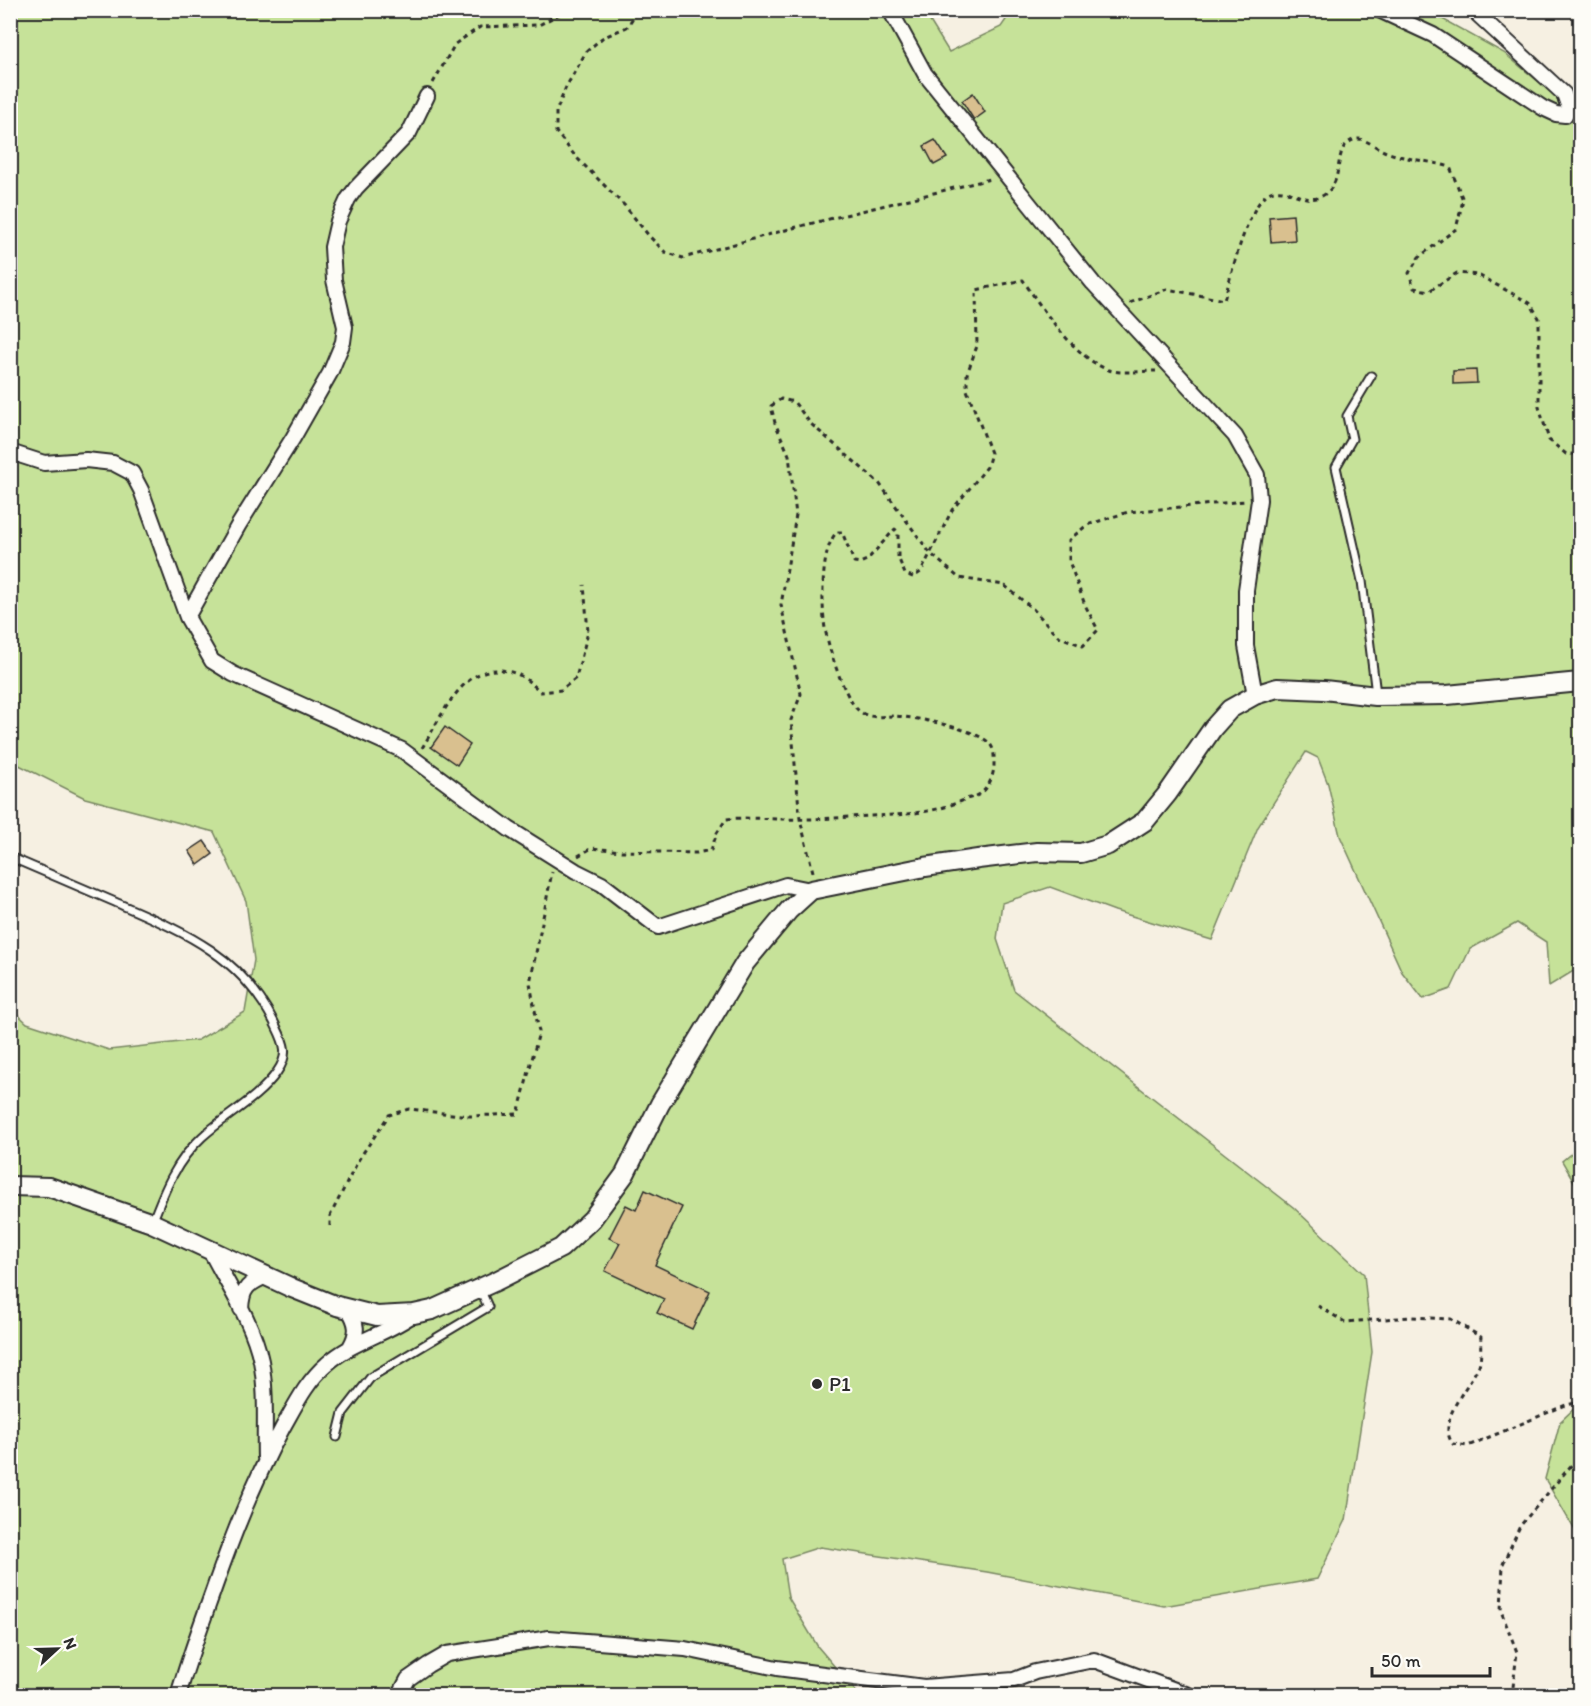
<svg xmlns="http://www.w3.org/2000/svg" width="1591" height="1706" viewBox="0 0 1591 1706" font-family="Itim,sans-serif">
<rect width="100%" height="100%" fill="#f6f0e2"/>
<filter id="ink" filterUnits="userSpaceOnUse"><feTurbulence type="fractalNoise" baseFrequency=".0167" numOctaves="2"/><feDisplacementMap in="SourceGraphic" scale="12" xChannelSelector="R" yChannelSelector="G"/><feConvolveMatrix kernelMatrix="1 2 1 2 8 2 1 2 1" color-interpolation-filters="sRGB"/></filter>
<g filter="url(#ink)">
<path fill="#c6e299" stroke="#788662" stroke-width="1.5" d="M923 10 949 52 1001 27 1012 11H1428L1504 53 1580 116V967L1549 986 1546 942 1517 923 1470 949 1451 989 1423 999 1402 972 1340 836 1328 784 1318 758 1306 752 1258 827 1212 940 1115 911 1050 887 1002 903 997 939 1014 990 1293 1207 1364 1274 1372 1352 1346 1520 1317 1579 1164 1606 987 1572 820 1547 782 1559 788 1597 818 1647 859 1695H11L10 1007 27 1023 109 1050 198 1040 245 1012 254 960 246 901 214 832 85 798 11 761V11Z
M1580 1146V1192L1562 1161Z
M1580 1403V1539L1545 1479 1560 1422Z"/>
<path fill="#d9c08f" stroke="#2b2b2b" stroke-width="1.5" d="M973 93 985 112 974 120 962 101Z
M935 140 947 158 934 165 924 146Z
M1293 215 1295 240 1271 242 1269 217Z
M1476 370 1477 383 1453 384V371Z
M445 727 470 745 457 765 431 747Z
M204 841 213 854 198 865 189 851Z
M645 1190 682 1207 655 1265 710 1291 692 1329 657 1313 664 1299 605 1271 620 1243 609 1238 626 1205 636 1210Z"/>
<g fill="none" stroke-linecap="round" stroke-linejoin="round">
<defs>
<path id="lane" d="M1371 376 1347 416 1352 439 1336 467 1362 581 1376 694
M10 857C45 872 80 887 115 902 181 931 239 953 274 1022 283 1041 291 1052 277 1072 258 1099 226 1115 202 1137 176 1161 164 1191 152 1223
M337 1437 343 1413 371 1377 488 1307 481 1291"/>
<path id="street" d="M890 10 925 74 1093 283 1235 436 1257 475 1259 500 1246 590V646L1255 695
M1379 10 1433 35 1543 108 1556 114 1565 115 1569 108 1564 94 1473 10
M10 452 44 463 86 460 113 463 132 473 141 490 187 617 212 661 233 674 402 750 509 829 576 871 602 884 658 927 786 885 811 890
M187 617 238 526 293 438 330 373 343 342 345 327 334 280 332 247 338 221 348 199 356 188 409 133 427 96
M209 1248C227 1284 253 1322 261 1361 267 1393 264 1426 265 1458
M348 1308C357 1323 359 1332 350 1347
M241 1309C242 1287 248 1284 268 1275
M178 1696C189 1657 203 1620 216 1583 235 1529 256 1477 283 1427 296 1404 307 1381 327 1364 352 1341 387 1334 414 1314
M399 1696 408 1679 428 1665 447 1654 549 1638 685 1649 777 1668 924 1687 1014 1680 1035 1672 1094 1660 1191 1696"/>
<path id="secondary" d="M10 1186 49 1187 152 1223 292 1288 337 1306 377 1316 414 1314 432 1310 496 1281 561 1248 592 1219 625 1174 660 1104 745 963 789 910 811 890 925 867 978 859 1037 852 1081 853 1108 845 1145 821 1168 793 1213 728 1230 709 1255 695 1277 688 1324 690 1376 696 1447 695 1580 682"/>
</defs>
<use href="#lane" stroke="#2b2b2b" stroke-width="11"/>
<use href="#street" stroke="#2b2b2b" stroke-width="18"/>
<use href="#secondary" stroke="#2b2b2b" stroke-width="22"/>
<path stroke="#2b2b2b" stroke-width="3" stroke-dasharray="4.5 4.5" stroke-linecap="butt" d="M633 10 634 16 627 27 602 38 586 52 566 87 556 112V132L576 157 625 206 649 236 665 252 683 258 793 228 990 179
M433 83 455 44 480 27 539 25 567 10
M1130 303 1167 289 1224 300C1231 277 1249 195 1274 191 1290 188 1306 205 1322 196 1342 185 1335 163 1344 147 1348 142 1353 139 1359 139 1367 140 1377 148 1384 151 1405 160 1428 160 1450 167L1463 200 1456 229 1419 257 1409 273 1414 288 1429 291 1457 273 1478 275 1530 303 1539 318V407L1549 440 1566 454H1580
M422 748C444 713 467 652 519 675 527 679 534 686 541 692L561 690 576 678 588 632 584 585
M578 856 592 848 621 851 697 853 711 850 717 833 726 819C746 817 765 819 785 819 814 820 843 817 871 816 904 815 934 813 964 800 969 798 977 797 981 793 989 788 994 774 994 765 994 758 995 750 990 744 978 729 914 717 895 716 880 716 868 720 857 709 843 695 825 639 824 620 822 598 821 548 837 532H842L854 562 860 563 867 560 895 529 898 532V557L905 574 913 577 921 572 952 510 987 467 991 453 967 390V374L977 346 976 290 1023 280C1042 309 1076 359 1109 370 1120 374 1143 371 1156 371
M813 872 800 819 791 720 801 694 781 605 796 515 789 455 775 423 771 406 781 399 794 402 811 424 879 483 930 553 959 578 1004 585 1033 609 1058 636 1083 646 1098 630 1085 605 1069 561V540L1087 525 1128 512 1245 501
M330 1226V1216L359 1159 389 1115 409 1109 469 1116 518 1114 539 1032 530 983 552 872
M1318 1306 1345 1322 1411 1317 1451 1319 1481 1337C1480 1345 1482 1357 1479 1365 1470 1386 1435 1421 1453 1444L1468 1446 1566 1405 1580 1402
M1512 1696 1517 1652 1501 1611 1503 1564 1520 1526 1580 1455"/>
<use href="#lane" stroke="#fdfcf7" stroke-width="7"/>
<use href="#street" stroke="#fdfcf7" stroke-width="14"/>
<use href="#secondary" stroke="#fdfcf7" stroke-width="18"/>
</g>
</g>
<circle fill="#2b2b2b" stroke="#fdfcf7" stroke-width="2" cx="817" cy="1384" r="6"/>
<g text-anchor="middle" stroke-width="4.5" stroke-linejoin="round" paint-order="stroke">
<g font-size="21" fill="#2b2b2b" stroke="#fdfcf7" text-anchor="start">
<text x="829" y="1391">P1</text>
</g>
</g>
<rect width="1591" height="1706" fill="none" stroke="#fdfcf7" stroke-width="36"/>
<rect x="18" y="18" width="1555" height="1670" fill="none" stroke="#2b2b2b" stroke-width="2" filter="url(#ink)"/>
<g transform="translate(57 1649) rotate(68)" stroke="#fdfcf7" stroke-width="4.5" paint-order="stroke">
<path d="M0-4.5L10 22L0 15L-10 22Z" fill="#2b2b2b"/>
<text y="-9" font-size="16" font-weight="bold" text-anchor="middle" fill="#2b2b2b">N</text>
</g>
<path d="M1372 1667v9h118v-9" fill="none" stroke="#2b2b2b" stroke-width="3"/>
<text x="1381" y="1667" font-size="18" fill="#2b2b2b" stroke="#fdfcf7" stroke-width="4.5" paint-order="stroke">50 m</text>
</svg>
